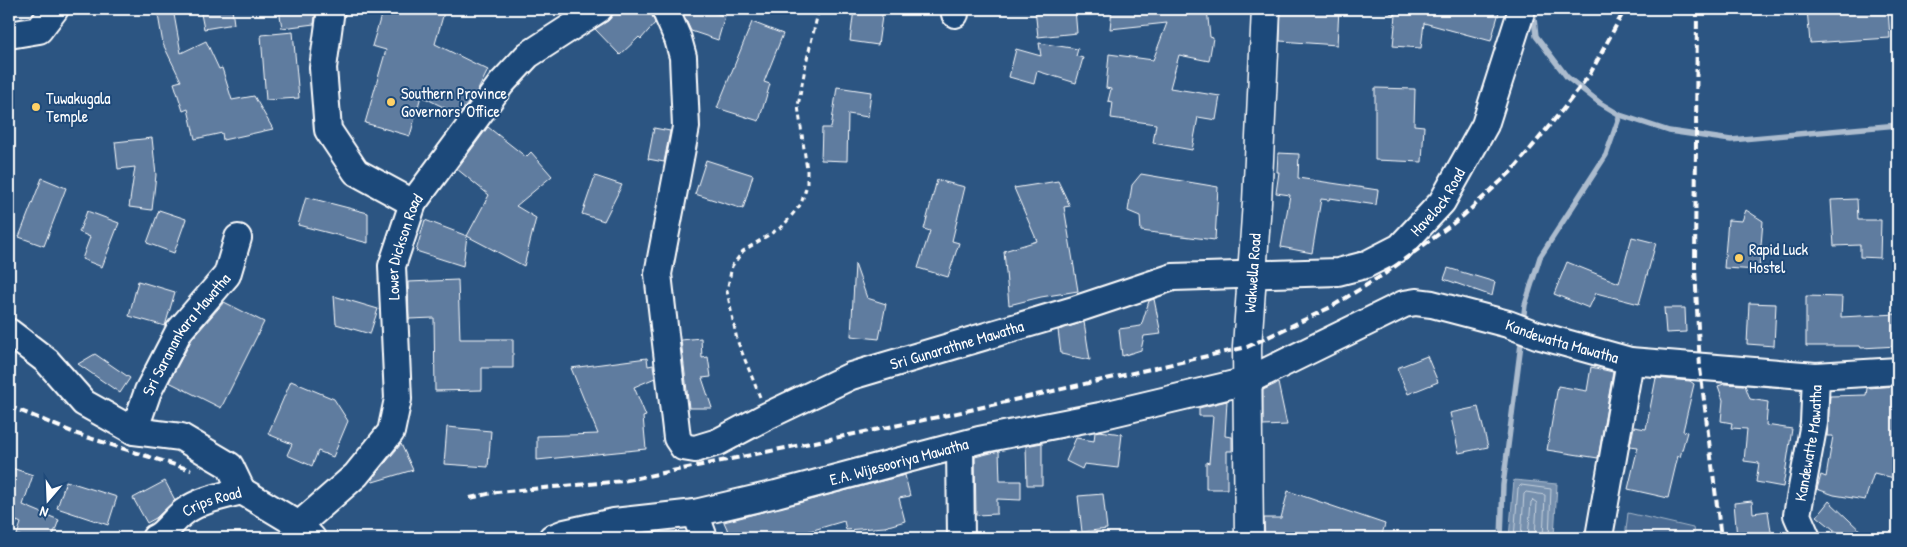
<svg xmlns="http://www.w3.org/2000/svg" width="1907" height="547" viewBox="0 0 1907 547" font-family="'Patrick Hand',sans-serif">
<rect width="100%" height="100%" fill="#2c5582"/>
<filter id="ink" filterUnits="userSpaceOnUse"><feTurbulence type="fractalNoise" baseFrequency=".02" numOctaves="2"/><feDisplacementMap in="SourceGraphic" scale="10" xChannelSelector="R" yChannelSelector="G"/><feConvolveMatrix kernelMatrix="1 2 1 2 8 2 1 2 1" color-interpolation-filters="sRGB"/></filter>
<g filter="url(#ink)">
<path fill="#486b92" stroke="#a4b5c8" d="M1628 513 1693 528 1695 538H1625Z"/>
<path fill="#748fad" stroke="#acbcce" d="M1514 480 1557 484 1554 538H1509Z"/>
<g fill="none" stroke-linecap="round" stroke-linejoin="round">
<path stroke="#c7d2de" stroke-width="1" d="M1514 538 1518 488 1521 485 1551 489 1549 538
M1521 538 1524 494 1526 492 1545 495 1543 538
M1528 538 1531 502 1533 500 1537 503 1535 538"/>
<path stroke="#acbcce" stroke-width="5.5" d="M1533 10 1536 36 1567 77 1600 103 1620 115 1669 131 1731 140 1898 125
M1523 322 1525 305 1540 257 1606 155 1620 115
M1501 538 1503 485 1522 336"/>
</g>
<path fill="#5e7c9f" stroke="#fff" d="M157 9H173L181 53 206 41 219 69 222 68 232 100 254 96 273 129 223 140 222 133 195 139 188 109 183 111 174 83 181 81 163 44Z
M200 9H232L234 24 204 29Z
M279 9H316L314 24 282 28Z
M383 9H445L435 44 488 70 478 90 459 115 421 96 410 136 365 123 386 50 372 46Z
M614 9H650L655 23 641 39 639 37 620 55 595 29 608 21 613 15Z
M681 9H702L725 16 718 40 691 31Z
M854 9H883L878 45 850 41Z
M1035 9H1075L1077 33 1038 37Z
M1112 9H1207L1210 37 1213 38 1209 61 1179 55 1170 88 1220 96 1216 120 1198 117 1192 150 1153 143 1156 124 1111 118 1113 102 1108 101 1111 89 1106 88 1109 54 1153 60 1167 23 1110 29Z
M1281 9H1339L1337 45 1280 41Z
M1390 9H1488L1499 12 1491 41 1424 23 1421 48 1393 46 1396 15 1390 13Z
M1807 9H1888L1890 38 1810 43Z
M752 22 783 34 764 82 770 84 759 121 717 108Z
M293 32 299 98 266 100 261 35Z
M1039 43 1078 49 1076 56 1083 58 1076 83 1037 71 1034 84 1009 77 1016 49 1041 56Z
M837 87 871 92 868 117 848 114 847 161 821 160 822 128H831Z
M1375 88 1415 89 1414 125 1424 126 1422 162 1375 160Z
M488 127 526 157 531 152 552 176 516 206 536 218 524 266 467 236 489 195 457 169Z
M654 128 670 131 664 162 648 159Z
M152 138 156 175 152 210 129 207 135 167 118 169 115 142Z
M1278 153 1299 154 1298 178 1378 190 1376 205 1330 198 1329 200 1321 199 1312 253 1281 247 1290 195 1276 193 1279 172H1277Z
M706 160 753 175 743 209 695 194Z
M1141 174 1218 187 1215 240 1141 231 1140 216 1128 211 1132 185Z
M595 176 622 185 604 221 582 214Z
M42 178 66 188 44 246 19 237Z
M937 180 965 187 952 241 959 243 948 277 918 268 930 231 924 229Z
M1058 181 1070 206 1064 207 1078 291 1041 297 1009 305 1004 251 1037 241 1014 188Z
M306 197 368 213V243L298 225Z
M1857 199 1858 220H1881L1880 258 1860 257V245L1834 246 1831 200Z
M159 210 186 219 174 253 147 243Z
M1746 210 1763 221 1759 270 1724 268 1728 220 1742 221Z
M87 211 119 223 102 267 82 259 90 237 79 232Z
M425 220 467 236 463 266 416 251Z
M1632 237 1656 243 1639 304 1596 293 1589 308 1554 294 1567 262 1619 283Z
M855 264 867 298 886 304 879 339 851 336Z
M1448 268 1495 282 1492 296 1444 279Z
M458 280 460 339H513V368H482V390L435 391 434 318 409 319 408 282Z
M138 281 175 292 165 326 129 316Z
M334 296 378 309 370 334 336 324Z
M1806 296 1842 297 1841 317 1897 314 1898 346 1861 348 1860 346H1806Z
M1154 299 1161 334 1144 336 1141 350 1122 356 1119 329 1141 326 1149 301Z
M224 302 264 322 221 408 169 382 192 339Z
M1749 303 1776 304 1774 346 1747 344Z
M1664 308H1685L1686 332 1666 333Z
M1084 322 1090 360 1061 354 1058 330Z
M701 338 702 358 708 357 711 377 702 378 712 408H689L681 340Z
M95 354 130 378 120 393 78 364Z
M1427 356 1438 382 1408 394 1397 368Z
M647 358 648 366 653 365 655 378 634 387 646 416 643 417 646 449 537 460V436L598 434 571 368Z
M1591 367 1613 372 1598 458 1547 450 1558 386 1587 391Z
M1656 378 1690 381 1694 384 1683 431 1687 432 1680 457 1678 456 1668 498 1628 489 1638 447 1630 446 1634 427 1646 429Z
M291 381 334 399 348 421 333 457 318 451 312 466 287 455 292 444 268 434Z
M1278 383 1287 425 1263 426V390Z
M1724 384 1745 385 1750 399 1768 402 1766 425 1792 429 1783 487 1756 482 1759 463 1744 461 1747 429 1731 428 1732 423 1721 421 1723 400 1718 386Z
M1897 386 1896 410 1898 423V479L1874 473 1865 500 1834 495 1817 489 1821 475 1826 477 1833 436H1827L1830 396 1866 395 1867 388Z
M1227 401 1225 436 1232 437V451H1227V489H1206V462L1209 463 1213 416H1199V408Z
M1478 407 1488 447 1459 453 1450 413Z
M447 427 491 431 488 467 444 464Z
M1099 431 1122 434 1118 468 1084 464 1082 469 1066 461 1076 438 1094 441 1095 432Z
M1042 443V485H1027L1026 446Z
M401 444 413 470 373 482 372 479Z
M999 451 1000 481H1021V500L997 499V514L976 515 975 457Z
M9 467 33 475 23 505 59 520 52 538H26L17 535 21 523 17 521 11 538H9Z
M905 475 910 496 899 498 905 521 885 527 846 530 844 521 793 536 794 538H731L724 522Z
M66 481 117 497 108 525 57 508Z
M165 481 175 500 156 518 147 523 133 498Z
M1288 491 1385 524 1381 538H1334L1321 533 1320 538H1265L1264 518H1281Z
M1103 494 1107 529 1082 532 1078 496Z
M1752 501 1753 513 1768 511 1772 538H1737L1734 503Z
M1829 501 1868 538H1844L1817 516Z"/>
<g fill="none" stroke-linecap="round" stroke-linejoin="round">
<defs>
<g id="minor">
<path d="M331 9 323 68 328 130 356 172 413 203"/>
<path id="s1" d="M665 9 678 39 683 57 686 127 658 274 677 438 683 447 695 449 718 442 767 416 851 376 1074 310 1173 277 1338 272 1365 265 1400 247 1442 202 1485 125 1522 9"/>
<path d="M954 9 955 14"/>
<path d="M9 35 39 30 55 9"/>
<path d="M9 332 47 361 84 403 134 431 181 437 230 466 242 491"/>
<path id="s2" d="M134 431 148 391 179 331 227 275 238 238"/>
<path d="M960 446 961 538"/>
<path d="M695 513 704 538"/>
<path id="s3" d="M299 525 356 475 391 432 398 399 392 266 413 203 501 84 528 55 599 9"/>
<path d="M1600 531 1630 361"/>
<path id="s4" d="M155 538C165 534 174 519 184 512 200 500 223 496 242 491L299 525 312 538"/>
<path id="s5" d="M552 538 565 533 614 522 695 513 776 494 979 440 1100 416 1247 381 1404 304 1416 302 1432 304 1508 324 1537 335 1630 361 1816 376 1898 371"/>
<path id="s6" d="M1807 538 1797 515 1814 423 1816 376"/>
</g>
<g id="major">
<path id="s7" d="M1249 538 1247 347 1257 202 1266 9"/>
</g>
</defs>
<use href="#minor" stroke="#fff" stroke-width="30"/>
<use href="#major" stroke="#fff" stroke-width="31"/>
<path stroke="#fff" stroke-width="3" stroke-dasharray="5 4" stroke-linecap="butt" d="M760 397 737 340 727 291 732 266 743 251 783 226 801 204 807 185V170L798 106 806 63 819 9"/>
<use href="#minor" stroke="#1f4a7a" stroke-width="26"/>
<use href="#major" stroke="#1f4a7a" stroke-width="28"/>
<path stroke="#fff" stroke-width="4" stroke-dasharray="8 4" stroke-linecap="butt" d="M1697 9 1695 268 1700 368 1721 538
M9 406 77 434 191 470
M470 498 497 492 623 481 948 415 1247 347 1331 307 1386 273 1463 216 1513 170 1564 108 1590 74 1625 9"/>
</g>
</g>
<g fill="#ffd166" stroke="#1f4a7a" stroke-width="2">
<circle cx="391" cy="102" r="5"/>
<circle cx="36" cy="107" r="5"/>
<circle cx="1739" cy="258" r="5"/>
</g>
<g text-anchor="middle" stroke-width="4" stroke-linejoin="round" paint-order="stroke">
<g font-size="16" fill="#fff" stroke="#1f4a7a" text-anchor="start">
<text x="401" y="99">Southern Province<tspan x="401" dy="18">Governors' Office</tspan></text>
<text x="46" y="104">Tuwakugala<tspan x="46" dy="18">Temple</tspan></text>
<text x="1749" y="255">Rapid Luck<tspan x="1749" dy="18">Hostel</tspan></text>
</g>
<g font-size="16" fill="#fff" stroke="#1f4a7a">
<text dy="6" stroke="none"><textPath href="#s1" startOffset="1260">Havelock Road</textPath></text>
<text dy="6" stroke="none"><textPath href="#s3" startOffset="319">Lower Dickson Road</textPath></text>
<text dy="6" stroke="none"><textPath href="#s7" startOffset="265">Wakwella Road</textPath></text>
<text dy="6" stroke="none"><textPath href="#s2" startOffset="111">Sri Saranankara Mawatha</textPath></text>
<text dy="6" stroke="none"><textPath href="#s5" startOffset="1052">Kandewatta Mawatha</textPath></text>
<text dy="6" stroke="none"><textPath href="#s1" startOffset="742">Sri Gunarathne Mawatha</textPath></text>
<text dy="6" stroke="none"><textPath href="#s6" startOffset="98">Kandewatte Mawatha</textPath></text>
<text dy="6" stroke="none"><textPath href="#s5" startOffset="356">E.A. Wijesooriya Mawatha</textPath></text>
<text dy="6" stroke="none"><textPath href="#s4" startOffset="69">Crips Road</textPath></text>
</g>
</g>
<rect width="1907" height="547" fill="none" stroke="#1f4a7a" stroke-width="30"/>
<rect x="15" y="15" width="1877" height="517" fill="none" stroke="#fff" stroke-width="2" filter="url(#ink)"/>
<g transform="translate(48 500) rotate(199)" stroke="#1f4a7a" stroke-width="4" paint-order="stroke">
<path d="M0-4L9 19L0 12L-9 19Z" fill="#ffffff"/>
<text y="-8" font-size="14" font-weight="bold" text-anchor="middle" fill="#ffffff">N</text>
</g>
</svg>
